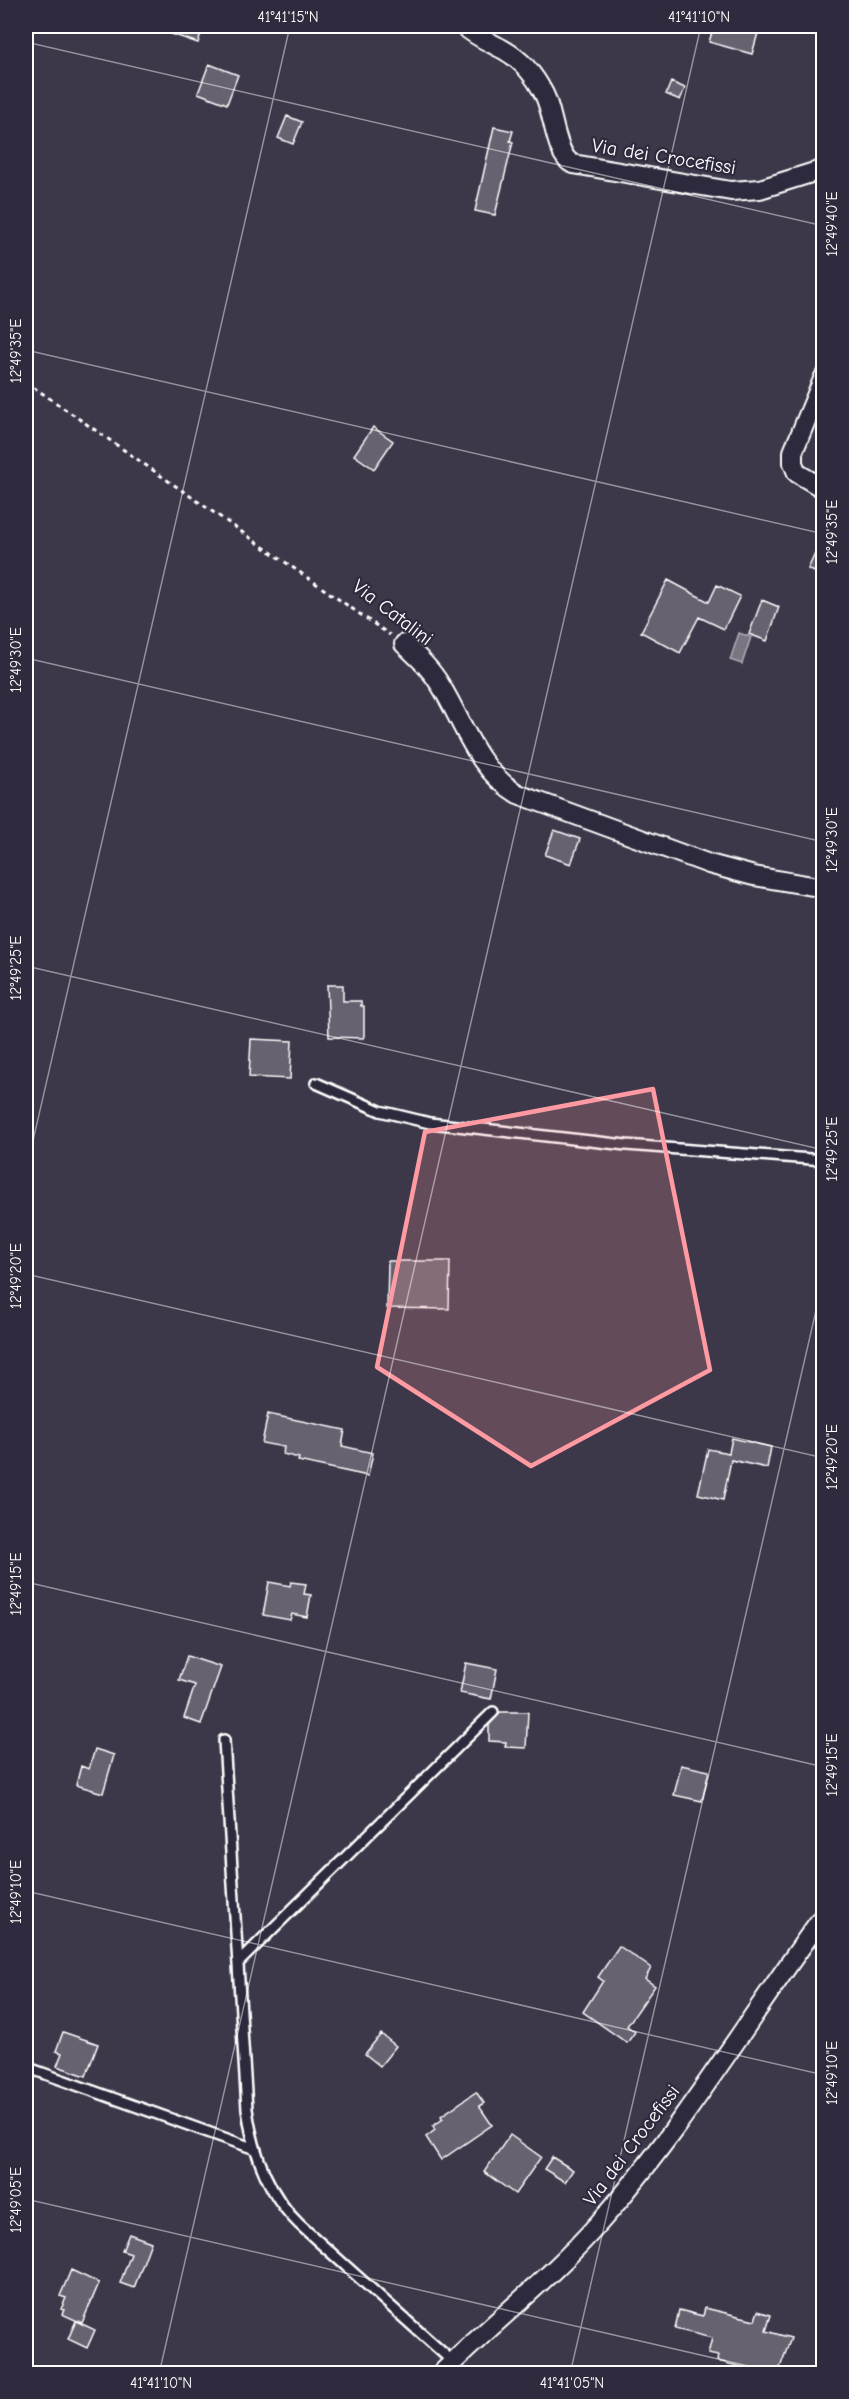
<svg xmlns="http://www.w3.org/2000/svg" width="849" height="2399" viewBox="0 0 849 2399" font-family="'Comic Neue',sans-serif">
<rect width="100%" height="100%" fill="#3c3749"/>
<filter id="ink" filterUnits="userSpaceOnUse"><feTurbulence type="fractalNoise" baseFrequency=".0167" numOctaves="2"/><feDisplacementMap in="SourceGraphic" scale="12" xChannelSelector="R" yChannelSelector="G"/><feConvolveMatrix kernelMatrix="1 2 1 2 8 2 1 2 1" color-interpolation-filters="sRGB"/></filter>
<g filter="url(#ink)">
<path fill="#797682" stroke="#afadb4" stroke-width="1.5" d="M739 633 751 637 742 664 730 660Z"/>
<path fill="#666270" stroke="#fff" stroke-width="1.5" d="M154 26H203L198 43 154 28Z
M714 26H760L752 54 709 42Z
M209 64 238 75 227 104 198 93Z
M671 82 685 88 680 100 666 94Z
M287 116 302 122 293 144 278 138Z
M494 127 513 131 510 141 513 142 495 215 475 211Z
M373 427 393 441 374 469 354 455Z
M824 534V576L808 569Z
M668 580 709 602 717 585 740 596 724 629 699 617 680 653 641 632Z
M762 600 779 607 767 641 749 634Z
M554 830 580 839 571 864 545 855Z
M327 985H343V1001H361V1006H364V1038L329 1037Z
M251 1039 292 1041 290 1079 249 1077Z
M388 1261H450L449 1309 387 1308Z
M268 1414 345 1430 342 1446 373 1453 368 1476 298 1461 299 1458 283 1454 284 1447 262 1443Z
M732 1438 771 1447 767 1468 731 1460 723 1500 698 1494 708 1449 729 1453Z
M269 1582 290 1586 291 1582 306 1584 304 1594 311 1595 307 1617 292 1614 290 1620 263 1615Z
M187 1656 221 1667 201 1724 184 1718 195 1685 179 1680Z
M466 1663 497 1669 491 1699 460 1693Z
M500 1712H528L526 1748 505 1747 506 1742 489 1741V1725Z
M95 1749 114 1755 103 1793 76 1785 81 1766 89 1769Z
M681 1765 709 1771 702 1801 674 1795Z
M619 1946 651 1968 645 1979 655 1986 627 2026 635 2032 627 2043 583 2012 603 1981 598 1977Z
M63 2032 98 2044 86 2076 57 2066 62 2053 56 2051Z
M381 2034 396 2046 380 2066 365 2054Z
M476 2092 484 2103 479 2106 492 2125 441 2160 426 2137 435 2130 433 2126 443 2119 441 2116Z
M510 2135 541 2157 515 2194 484 2172Z
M552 2157 573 2170 565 2182 544 2169Z
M129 2234 151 2242 134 2288 120 2283 131 2254 122 2251Z
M71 2270 99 2283 82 2323 62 2314 64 2310 61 2309 66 2298 60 2296Z
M705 2308 755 2320 758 2311 771 2315 766 2331 791 2338 778 2373H740L742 2367 717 2361 718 2356 708 2354 712 2338 675 2329 679 2310 703 2316Z
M76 2321 95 2330 87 2348 68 2339Z"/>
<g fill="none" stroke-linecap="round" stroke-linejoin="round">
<defs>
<path id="service" d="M316 1083 380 1111 430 1123 626 1145 824 1160
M224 1740 247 2109C253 2152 267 2193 299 2224L453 2362
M239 1962 493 1712
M26 2067 255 2149"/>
<path id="minor" d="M464 26C476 37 490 42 504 50 522 60 535 76 544 94 554 113 555 156 573 164L731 191 760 189 824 169
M824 377 793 452V463L797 473 824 489
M404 644C418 657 431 669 441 686 465 725 476 769 518 794L709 864 754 876 824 888
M441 2374C493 2322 551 2278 599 2223 683 2128 749 2017 824 1915"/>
</defs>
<use href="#service" stroke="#fff" stroke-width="14"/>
<use href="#minor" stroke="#fff" stroke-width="22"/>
<path stroke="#fff" stroke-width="3" stroke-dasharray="4.5 4.5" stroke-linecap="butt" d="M26 382 390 635"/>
<use href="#service" stroke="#2f2a3d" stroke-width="9"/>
<use href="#minor" stroke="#2f2a3d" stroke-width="18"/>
</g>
</g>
<path fill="#ff9aa2" fill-opacity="0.2" stroke="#ff9aa2" stroke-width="4.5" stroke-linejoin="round" d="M653 1089 710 1370 531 1466 377 1367 425 1132Z"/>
<path fill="none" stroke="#fff" stroke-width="1.5" stroke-opacity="0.45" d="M26 42 824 226M26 350 824 534M26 658 824 842M26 966 824 1150M26 1171 290 26M26 1274 824 1458M26 1582 824 1767M26 1891 824 2075M26 2199 783 2374M159 2374 701 26M570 2374 824 1276"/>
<g text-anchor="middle" stroke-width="4.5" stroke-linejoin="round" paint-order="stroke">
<g font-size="20" fill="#fff" stroke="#2f2a3d">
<text transform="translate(664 156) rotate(9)" y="7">Via dei Crocefissi</text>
<text transform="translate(393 612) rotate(37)" y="7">Via Catalini</text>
<text transform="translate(631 2145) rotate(-53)" y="7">Via dei Crocefissi</text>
</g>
</g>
<rect width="849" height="2399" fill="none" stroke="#2f2a3d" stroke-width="66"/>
<rect x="33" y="33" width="783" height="2333" fill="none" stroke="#fff" stroke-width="2"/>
<g font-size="15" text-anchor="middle" fill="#fff">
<text x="288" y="22">41°41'15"N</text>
<text x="699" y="22">41°41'10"N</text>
<text transform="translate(832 224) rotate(-90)" y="5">12°49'40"E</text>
<text transform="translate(16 351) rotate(-90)" y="5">12°49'35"E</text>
<text transform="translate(832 532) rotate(-90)" y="5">12°49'35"E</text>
<text transform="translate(16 660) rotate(-90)" y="5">12°49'30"E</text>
<text transform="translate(832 840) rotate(-90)" y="5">12°49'30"E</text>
<text transform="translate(16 968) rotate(-90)" y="5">12°49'25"E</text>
<text transform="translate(832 1149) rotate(-90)" y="5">12°49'25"E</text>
<text transform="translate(16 1276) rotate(-90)" y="5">12°49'20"E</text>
<text transform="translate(832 1457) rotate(-90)" y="5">12°49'20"E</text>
<text transform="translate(16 1584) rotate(-90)" y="5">12°49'15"E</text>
<text transform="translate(832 1765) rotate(-90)" y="5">12°49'15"E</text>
<text transform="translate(16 1892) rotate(-90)" y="5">12°49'10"E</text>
<text transform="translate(832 2073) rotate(-90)" y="5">12°49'10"E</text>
<text transform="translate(16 2200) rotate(-90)" y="5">12°49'05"E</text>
<text x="161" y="2388">41°41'10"N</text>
<text x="572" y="2388">41°41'05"N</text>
</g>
</svg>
